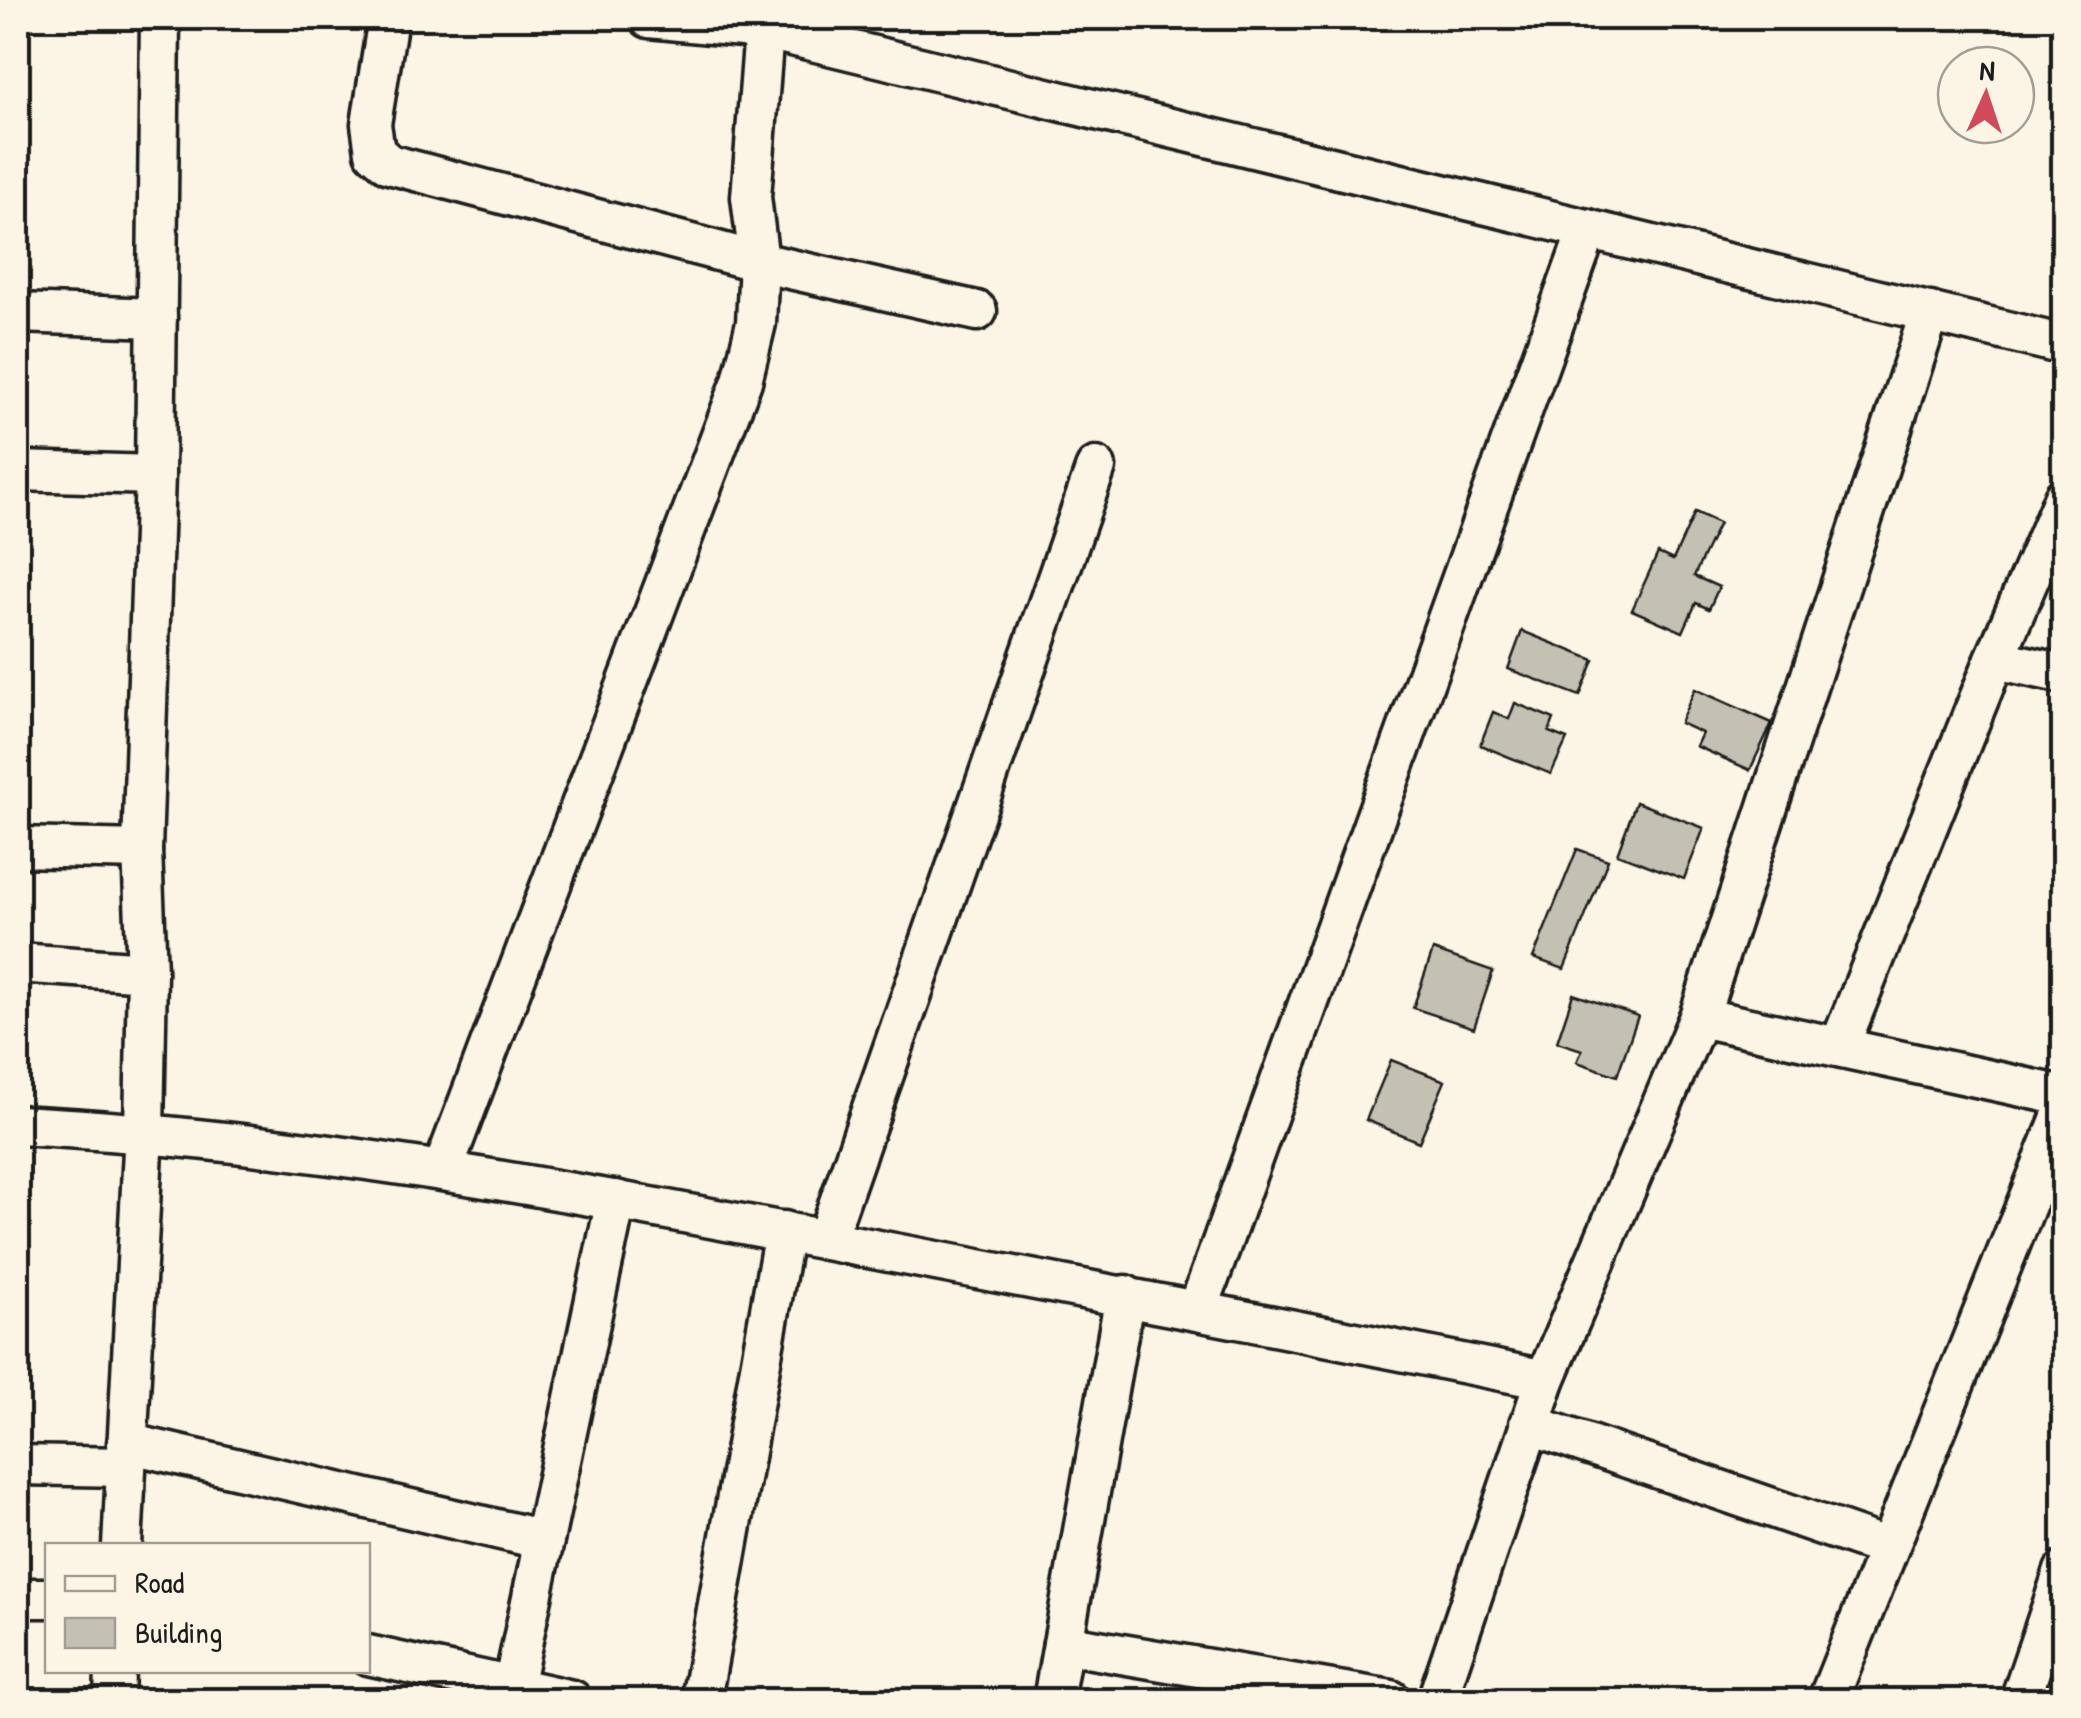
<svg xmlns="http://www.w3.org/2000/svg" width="2081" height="1718" viewBox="0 0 2081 1718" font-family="'Patrick Hand',sans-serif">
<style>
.building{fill:#c4c0b3;stroke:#1c1c1c;stroke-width:2.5}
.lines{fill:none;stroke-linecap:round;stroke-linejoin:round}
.minor-casing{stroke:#1c1c1c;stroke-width:45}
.minor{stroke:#fcf5e5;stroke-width:38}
</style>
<rect width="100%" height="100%" fill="#fcf5e5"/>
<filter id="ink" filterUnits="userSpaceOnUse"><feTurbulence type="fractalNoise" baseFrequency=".01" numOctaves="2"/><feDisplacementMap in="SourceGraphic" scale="20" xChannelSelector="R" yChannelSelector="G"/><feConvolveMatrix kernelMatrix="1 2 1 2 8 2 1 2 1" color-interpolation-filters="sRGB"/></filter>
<g filter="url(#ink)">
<g class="building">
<polygon points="1695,512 1719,523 1694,576 1719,587 1709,609 1696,603 1683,632 1632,610 1658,553 1673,560"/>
<polygon points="1522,631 1594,660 1580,696 1508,669"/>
<polygon points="1695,689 1772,723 1750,770 1696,746 1702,733 1680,723"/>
<polygon points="1515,703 1554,719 1549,732 1567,739 1551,774 1480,745 1493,712 1509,719"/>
<polygon points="1636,802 1704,828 1684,879 1617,854"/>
<polygon points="1577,849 1608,860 1564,969 1533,958"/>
<polygon points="1433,950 1493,971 1474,1028 1413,1008"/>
<polygon points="1573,994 1638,1016 1617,1076 1577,1062 1582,1050 1557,1042"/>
<polygon points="1391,1060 1445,1081 1419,1142 1366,1120"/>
</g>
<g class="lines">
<g class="minor-casing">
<g id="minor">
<polyline points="388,18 371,124 375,152 389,164 759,262 977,311"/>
<polyline points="649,18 763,29 2064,345"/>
<polyline points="18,313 157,318"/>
<polyline points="18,471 155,475"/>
<polyline points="1995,659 2064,674"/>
<polyline points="18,847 142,850"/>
<polyline points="18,963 147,972"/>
<polyline points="1699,1017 2064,1096"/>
<polyline points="1839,1047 1995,659 2064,497"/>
<path d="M18 1125C290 1139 558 1188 826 1240 1066 1286 1306 1331 1545 1380"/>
<polyline points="443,1169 742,381 756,323 759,262 751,197 765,18"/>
<polyline points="826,1240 1096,467"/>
<polyline points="1198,1309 1588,229"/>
<polyline points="1529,1424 1888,1548"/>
<polyline points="127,1443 544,1540"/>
<polyline points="18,1465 126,1467"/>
<polyline points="122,1546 144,1131 147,972 142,850 155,475 160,18"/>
<polyline points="18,1598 48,1598"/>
<polyline points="1063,1644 1391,1700"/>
<polyline points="368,1655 572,1700"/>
<polyline points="513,1687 616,1200"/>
<polyline points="114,1700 115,1670"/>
<polyline points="701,1700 784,1231"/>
<polyline points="1053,1700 1125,1295"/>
<polyline points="1437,1700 1545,1380 1699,1017 1930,312"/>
<polyline points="1828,1700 2064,1110"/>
<polyline points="2020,1700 2064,1571"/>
</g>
</g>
<use href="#minor" class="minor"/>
</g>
</g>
<rect width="2081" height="1718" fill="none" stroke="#fcf5e5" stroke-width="60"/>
<rect x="30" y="30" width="2021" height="1658" fill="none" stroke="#1c1c1c" stroke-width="4" filter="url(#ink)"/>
<rect x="45" y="1543" width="325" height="130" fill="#fcf5e5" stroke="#a29e95" stroke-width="2.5"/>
<rect x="65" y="1576" width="50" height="15" fill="#fcf5e5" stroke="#a29e95" stroke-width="2.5"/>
<text x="135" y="1593" font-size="30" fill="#1c1c1c">Road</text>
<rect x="65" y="1618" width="50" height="30" fill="#c4c0b3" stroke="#a29e95" stroke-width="2.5"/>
<text x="135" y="1643" font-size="30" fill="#1c1c1c">Building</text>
<g transform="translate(1986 95) rotate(3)"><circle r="48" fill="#fcf5e5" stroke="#a29e95" stroke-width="2.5"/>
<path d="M0-8L18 38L0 25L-18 38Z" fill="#d1495b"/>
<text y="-15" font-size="28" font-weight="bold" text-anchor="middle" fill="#1c1c1c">N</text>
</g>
</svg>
